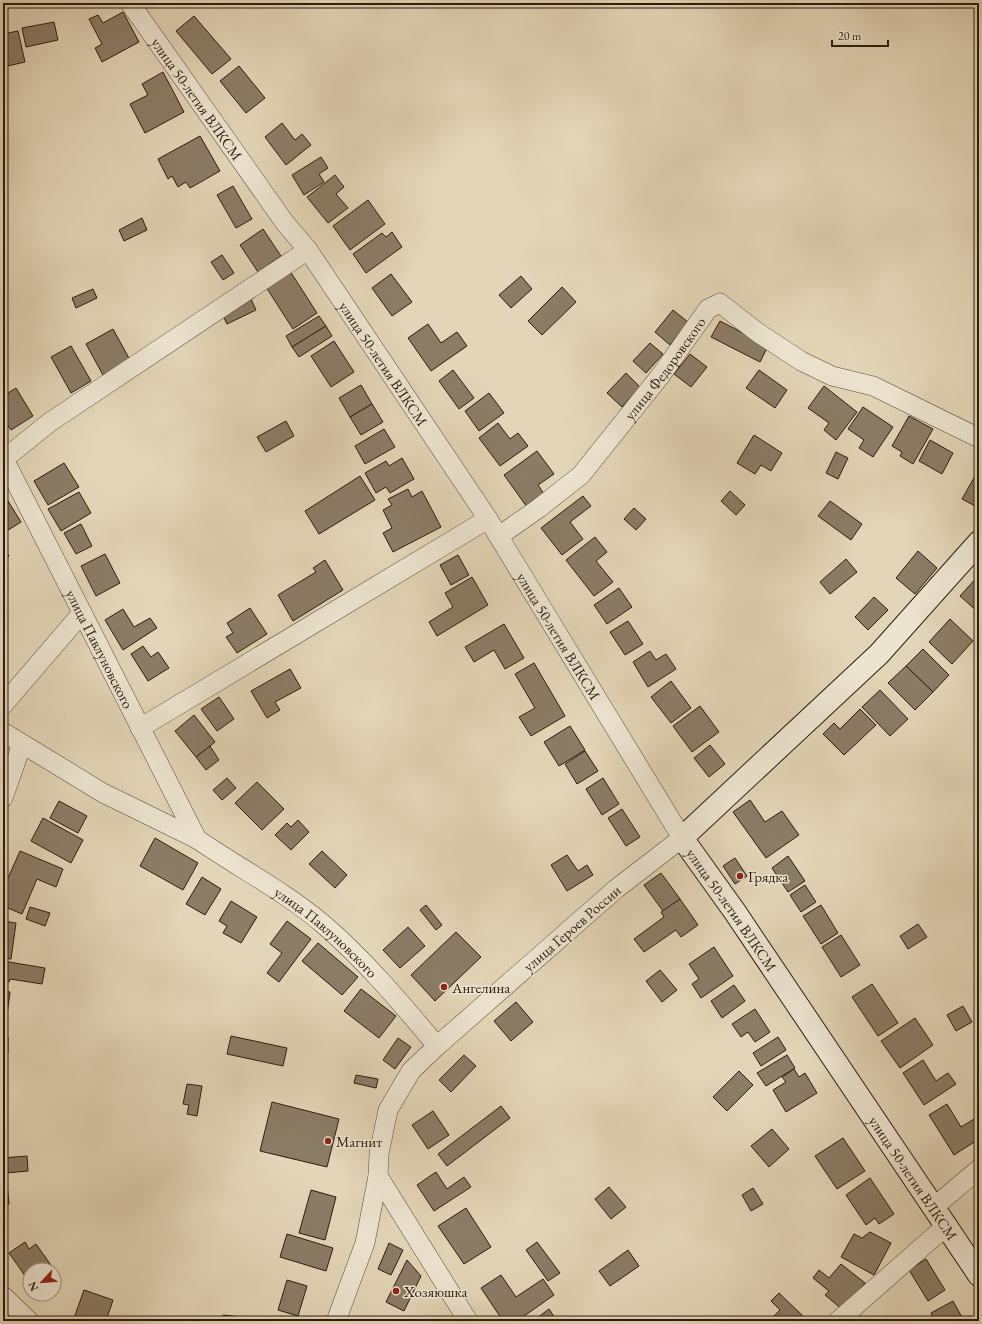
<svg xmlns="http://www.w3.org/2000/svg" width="982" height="1324" viewBox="0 0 982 1324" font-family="'EB Garamond',serif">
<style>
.building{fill:#8b7c66;stroke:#2b1c0e}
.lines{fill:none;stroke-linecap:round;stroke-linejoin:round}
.street-casing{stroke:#594a38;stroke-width:20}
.secondary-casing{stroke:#2b1c0e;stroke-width:24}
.street{stroke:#ede4d0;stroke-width:19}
.secondary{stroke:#ede4d0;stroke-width:22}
.poi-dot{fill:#8f2418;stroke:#ede4d0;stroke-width:1.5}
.labels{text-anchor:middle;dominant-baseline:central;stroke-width:3;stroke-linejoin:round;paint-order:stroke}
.street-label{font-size:15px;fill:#2b1c0e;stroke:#ede4d0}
.poi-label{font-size:15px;fill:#2b1c0e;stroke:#ede4d0;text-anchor:start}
</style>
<rect width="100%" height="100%" fill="#e3d5b7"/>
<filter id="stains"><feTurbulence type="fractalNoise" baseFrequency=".005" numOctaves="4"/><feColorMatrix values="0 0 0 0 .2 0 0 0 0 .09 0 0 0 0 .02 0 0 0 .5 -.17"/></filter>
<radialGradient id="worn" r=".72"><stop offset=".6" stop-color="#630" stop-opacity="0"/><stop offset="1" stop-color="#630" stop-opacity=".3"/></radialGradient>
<g class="building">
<polygon points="123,12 139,42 102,62 95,48 102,44 89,19 98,15 103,23"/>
<polygon points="194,16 231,59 212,74 176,31"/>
<polygon points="54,22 58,40 26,47 22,28"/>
<polygon points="18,31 25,62 3,67 3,34"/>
<polygon points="239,66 265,98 246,113 220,81"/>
<polygon points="163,72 184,112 145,133 130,104 148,95 142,84"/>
<polygon points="282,123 295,140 302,134 311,145 286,165 265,137"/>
<polygon points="200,136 220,171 190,188 186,182 178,187 172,176 168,179 158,159"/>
<polygon points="321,157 328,168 319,174 324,182 304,195 292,175"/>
<polygon points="335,175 344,187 336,194 348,208 328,223 307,197"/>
<polygon points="233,186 252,219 236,228 217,195"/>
<polygon points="368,200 385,224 350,250 333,226"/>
<polygon points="142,218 147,230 124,241 119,230"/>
<polygon points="263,229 281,256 258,272 240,245"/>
<polygon points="392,232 402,247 366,273 353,254 382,233 386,237"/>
<polygon points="222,255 234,273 223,280 211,262"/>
<polygon points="288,268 317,313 293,329 264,284"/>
<polygon points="391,274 412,302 392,316 372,288"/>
<polygon points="521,276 532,289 511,308 499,295"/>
<polygon points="562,287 576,302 542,335 528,321"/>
<polygon points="93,289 97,298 76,308 72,298"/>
<polygon points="251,299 256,310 227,324 221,312"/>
<polygon points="673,310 688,322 670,345 655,332"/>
<polygon points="319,316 326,326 292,347 286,336"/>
<polygon points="720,321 768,346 760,362 711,337"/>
<polygon points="428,324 441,343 457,332 467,346 431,371 408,338"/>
<polygon points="326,326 332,336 299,357 292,347"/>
<polygon points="113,329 130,360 103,375 86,344"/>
<polygon points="334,341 354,372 331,387 311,356"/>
<polygon points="650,343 663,354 646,373 633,361"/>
<polygon points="71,346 91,381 71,393 51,357"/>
<polygon points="690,354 707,367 691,387 674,374"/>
<polygon points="453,370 474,398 459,409 439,381"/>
<polygon points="759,370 787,390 775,408 746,388"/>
<polygon points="626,373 640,387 622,407 607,393"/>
<polygon points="361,385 372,404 350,417 339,398"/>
<polygon points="824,386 857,412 836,440 824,430 829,423 808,408"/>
<polygon points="16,388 33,416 11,430 3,418 3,396"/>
<polygon points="489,393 504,413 479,431 465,411"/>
<polygon points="372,404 383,422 361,435 350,417"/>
<polygon points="863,407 893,427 873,457 859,448 864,440 848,429"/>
<polygon points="909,416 933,429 913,464 900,456 902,452 892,446"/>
<polygon points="286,421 294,436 266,452 257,437"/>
<polygon points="498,423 510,439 518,433 528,446 500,466 479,438"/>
<polygon points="384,429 395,447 365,464 355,446"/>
<polygon points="754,435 782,453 771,471 761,465 755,474 737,463"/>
<polygon points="930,440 953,453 942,474 919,461"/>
<polygon points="537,451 554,474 538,485 544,494 527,507 504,475"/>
<polygon points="836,452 848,458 838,479 826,473"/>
<polygon points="402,458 414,479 390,493 386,487 376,493 365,473 386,461 389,466"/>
<polygon points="64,463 79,487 48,505 34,481"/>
<polygon points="979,469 979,508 962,499"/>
<polygon points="360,476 375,500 319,534 305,511"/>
<polygon points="408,489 412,497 422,491 441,527 393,552 383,533 392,528 383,510 392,505 388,499"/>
<polygon points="730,491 745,505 736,515 721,501"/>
<polygon points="79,492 91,513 61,531 48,509"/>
<polygon points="583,496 591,506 570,522 583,539 562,555 541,528"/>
<polygon points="8,501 21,522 5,532 3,529 3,504"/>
<polygon points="830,501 862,524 851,540 818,516"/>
<polygon points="634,508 646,519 636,530 624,519"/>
<polygon points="81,524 92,546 76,554 64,533"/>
<polygon points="595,537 607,552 596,561 613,582 594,596 566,560"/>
<polygon points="5,550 9,556 5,558 3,551"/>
<polygon points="918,551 937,568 915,594 896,578"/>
<polygon points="105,554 120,583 96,596 81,566"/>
<polygon points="458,555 469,575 451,585 440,565"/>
<polygon points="846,559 857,572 830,594 820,582"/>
<polygon points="325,560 343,590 293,621 278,595 316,572 313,568"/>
<polygon points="979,575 979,613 960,596"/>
<polygon points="472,577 488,605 437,636 429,622 453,607 445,593"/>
<polygon points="619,588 632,607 607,624 594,605"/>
<polygon points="874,597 888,610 868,630 855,617"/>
<polygon points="250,608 267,634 237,653 226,637 233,633 227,623"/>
<polygon points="123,609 134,627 150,618 157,628 123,650 105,620"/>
<polygon points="950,619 973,641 952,664 929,642"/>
<polygon points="628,621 643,644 625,655 610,632"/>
<polygon points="504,624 524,658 505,669 494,650 474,662 465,647"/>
<polygon points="143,646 151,657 158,652 169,668 148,681 131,654"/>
<polygon points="923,649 949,675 933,692 906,666"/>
<polygon points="650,651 656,660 666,654 676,669 648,687 633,662"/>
<polygon points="534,663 565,716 531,736 519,717 535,708 515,674"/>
<polygon points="906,666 933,692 915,710 888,683"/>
<polygon points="290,669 301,688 275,702 280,710 267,718 251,691"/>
<polygon points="671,681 691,708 671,723 651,697"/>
<polygon points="880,690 908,719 890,736 862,707"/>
<polygon points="219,697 234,719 217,731 201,709"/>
<polygon points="700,706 719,732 692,752 673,726"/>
<polygon points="860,709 876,725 844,755 823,734 834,723 840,729"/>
<polygon points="194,715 215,742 196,757 175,731"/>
<polygon points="570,726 585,750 559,766 544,742"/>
<polygon points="710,745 725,764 709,777 694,758"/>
<polygon points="210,746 219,760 206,770 196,757"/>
<polygon points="585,751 598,771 577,784 565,764"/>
<polygon points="227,778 236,788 222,800 213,790"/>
<polygon points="603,778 619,804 602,815 586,789"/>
<polygon points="257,782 284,809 262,830 235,803"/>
<polygon points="750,800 765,822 782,811 799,835 766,858 733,812"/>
<polygon points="59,801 87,816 78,833 50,818"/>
<polygon points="622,809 640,837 626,846 608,818"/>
<polygon points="43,818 83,840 71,863 31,841"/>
<polygon points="298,820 309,832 291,850 275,835 287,823 291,827"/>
<polygon points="155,838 198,863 183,890 140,866"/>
<polygon points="20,851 63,869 56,887 37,879 22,914 3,906 3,889"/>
<polygon points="322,851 347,875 335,888 309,864"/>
<polygon points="567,855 578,871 587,865 593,875 567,891 551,865"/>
<polygon points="788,856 805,881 788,892 772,868"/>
<polygon points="735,858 747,876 735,884 723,866"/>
<polygon points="661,873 680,899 663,911 644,885"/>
<polygon points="202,877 221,889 205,915 186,904"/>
<polygon points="805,885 816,902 801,912 790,895"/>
<polygon points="680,899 698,925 681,937 676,930 644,952 634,939 664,917 661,912"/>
<polygon points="231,901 257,917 241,943 223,933 227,926 219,921"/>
<polygon points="426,905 442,925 436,930 420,910"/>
<polygon points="821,905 838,933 821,944 803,916"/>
<polygon points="30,907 50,913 45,926 26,919"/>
<polygon points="3,921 16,923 11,959 3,958"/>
<polygon points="287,921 311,939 279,982 267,973 282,953 270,944"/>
<polygon points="918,924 927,937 908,949 900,936"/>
<polygon points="408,927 425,946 400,968 383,950"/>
<polygon points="456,932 481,957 435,1001 411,975"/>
<polygon points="841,935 860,965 841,977 822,947"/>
<polygon points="318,943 358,977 342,995 302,961"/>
<polygon points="714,947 733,976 701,998 692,984 699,979 689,964"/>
<polygon points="3,961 45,968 42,984 10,979 9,982 3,981"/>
<polygon points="660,970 677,990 662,1002 646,981"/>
<polygon points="872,984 898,1023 878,1036 852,997"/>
<polygon points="734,985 745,1001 722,1018 711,1001"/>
<polygon points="361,989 396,1016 379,1038 344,1011"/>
<polygon points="3,991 10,992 5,1031 3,1031"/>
<polygon points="516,1002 533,1022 511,1041 494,1021"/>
<polygon points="963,1006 972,1022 956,1031 947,1015"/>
<polygon points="755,1009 770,1032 755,1042 748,1032 741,1037 732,1024"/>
<polygon points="915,1018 933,1045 900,1068 881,1041"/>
<polygon points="231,1036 287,1048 283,1066 227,1054"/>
<polygon points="778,1037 786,1050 761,1066 753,1053"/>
<rect x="3" y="1038" width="5" height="15"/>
<polygon points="398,1038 411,1047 395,1069 383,1060"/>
<polygon points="464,1055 476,1066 451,1092 439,1080"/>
<polygon points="787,1055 795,1068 766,1086 757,1073"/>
<polygon points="923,1060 936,1081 948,1073 956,1084 924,1105 903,1073"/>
<polygon points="794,1069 799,1077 805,1073 817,1093 786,1112 773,1090 786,1082 782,1077"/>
<polygon points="739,1071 753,1085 727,1111 713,1097"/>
<polygon points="356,1075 378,1079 376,1088 354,1083"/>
<polygon points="187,1084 202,1086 197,1116 187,1114 189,1105 183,1104"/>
<polygon points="272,1102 339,1119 327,1167 260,1151"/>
<polygon points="947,1104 961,1127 979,1116 979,1139 954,1155 929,1115"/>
<polygon points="501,1106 510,1118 447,1166 438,1154"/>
<polygon points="433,1111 449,1135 428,1149 412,1125"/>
<polygon points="772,1129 789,1149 769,1167 751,1146"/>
<polygon points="843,1138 865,1171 837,1189 815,1156"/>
<polygon points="27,1156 28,1171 6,1173 9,1204 3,1205 3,1158"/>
<polygon points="436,1172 447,1189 464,1177 471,1187 434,1211 417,1185"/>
<polygon points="870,1178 894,1214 879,1224 875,1218 866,1225 846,1195"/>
<polygon points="609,1187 626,1207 611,1219 595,1199"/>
<polygon points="753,1188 763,1204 751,1211 742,1195"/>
<polygon points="311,1190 336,1197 325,1240 299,1233"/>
<polygon points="466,1208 491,1247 464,1264 438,1226"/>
<polygon points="870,1232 891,1243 874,1275 841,1257 854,1234 862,1238"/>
<polygon points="287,1234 333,1248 326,1271 280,1257"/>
<polygon points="25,1242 29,1249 36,1244 53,1268 50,1270 30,1270 30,1283 9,1253"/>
<polygon points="537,1242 560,1273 548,1281 526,1250"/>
<polygon points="389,1243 403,1250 391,1275 378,1269"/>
<polygon points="628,1250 639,1266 610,1286 599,1271"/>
<polygon points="926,1259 945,1290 928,1301 909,1270"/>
<polygon points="407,1260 421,1276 404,1311 386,1302"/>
<polygon points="841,1264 865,1283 843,1310 825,1295 829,1291 813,1278 819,1270 829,1278"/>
<polygon points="501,1275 516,1297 543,1279 554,1295 517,1321 503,1321 481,1288"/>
<polygon points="287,1280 307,1286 298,1316 278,1310"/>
<polygon points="84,1290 113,1300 106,1321 73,1321"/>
<polygon points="779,1293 803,1316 798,1321 769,1321 780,1310 771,1301"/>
<polygon points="953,1301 964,1321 935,1321 931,1313"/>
<polygon points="549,1309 557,1321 533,1321"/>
<polygon points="223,1315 242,1317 242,1321 222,1321"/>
<polygon points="279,1316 295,1320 295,1321 278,1321"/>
</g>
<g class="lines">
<g class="street-casing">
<g id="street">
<path id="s1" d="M130 3 285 223 308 250 488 519 682 838 616 889 437 1046 411 1071 388 1110 379 1154 378 1176 365 1243 336 1321"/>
<path id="s2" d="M3 457 197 839C239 868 284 891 323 924 365 960 401 1003 437 1046"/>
<polyline points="4,459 50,422 308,250"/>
<path id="s3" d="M499 536 539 508 581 475 661 375 708 309 720 303 757 332 801 361 832 376 873 386 979 438"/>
<polyline points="3,705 82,613"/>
<polyline points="140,728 488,519"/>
<polyline points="3,732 103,793 197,839"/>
<polyline points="3,798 22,744"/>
<polyline points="378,1176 468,1321"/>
<polyline points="934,1207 979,1169"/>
<polyline points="3,1296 29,1321"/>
<polyline points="838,1321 946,1226"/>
</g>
</g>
<g class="secondary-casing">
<g id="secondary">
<path id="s4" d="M979 542 879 654 682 838 735 912 979 1275"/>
</g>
</g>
<use href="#street" class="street"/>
<use href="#secondary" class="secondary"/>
</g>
<g class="poi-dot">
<circle cx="740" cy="876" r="4"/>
<circle cx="444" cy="987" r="4"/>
<circle cx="328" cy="1141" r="4"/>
<circle cx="396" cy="1291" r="4"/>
</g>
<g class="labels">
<g class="street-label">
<text stroke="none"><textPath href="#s1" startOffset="117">улица 50-летия ВЛКСМ</textPath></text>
<text stroke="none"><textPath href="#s1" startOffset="441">улица 50-летия ВЛКСМ</textPath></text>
<text stroke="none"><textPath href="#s3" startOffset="238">улица Федоровского</textPath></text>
<text stroke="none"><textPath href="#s1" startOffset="765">улица 50-летия ВЛКСМ</textPath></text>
<text stroke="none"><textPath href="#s2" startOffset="215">улица Павлуновского</textPath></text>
<text stroke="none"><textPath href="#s4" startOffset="507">улица 50-летия ВЛКСМ</textPath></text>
<text transform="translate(572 928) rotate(-41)">улица Героев России</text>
<text stroke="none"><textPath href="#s2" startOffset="588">улица Павлуновского</textPath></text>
<text stroke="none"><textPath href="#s4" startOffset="831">улица 50-летия ВЛКСМ</textPath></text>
</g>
<g class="poi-label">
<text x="748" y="876">Грядка</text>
<text x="452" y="987">Ангелина</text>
<text x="336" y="1141">Магнит</text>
<text x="404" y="1291">Хозяюшка</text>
</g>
</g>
<rect width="982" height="1324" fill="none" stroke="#e3d5b7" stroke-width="16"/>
<rect x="4" y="4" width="974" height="1316" fill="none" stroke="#2b1c0e" stroke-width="2"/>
<rect x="8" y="8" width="966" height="1308" fill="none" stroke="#2b1c0e"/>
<g transform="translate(42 1282) rotate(244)"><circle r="19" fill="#ede4d0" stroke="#9f9482"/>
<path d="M0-3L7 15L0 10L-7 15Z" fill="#8f2418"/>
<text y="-6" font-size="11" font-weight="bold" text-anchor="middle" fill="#2b1c0e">N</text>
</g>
<path d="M832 40v6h56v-6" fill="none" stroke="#2b1c0e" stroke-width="2"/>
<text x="838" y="40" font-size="12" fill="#2b1c0e" stroke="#ede4d0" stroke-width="3" paint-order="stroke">20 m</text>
<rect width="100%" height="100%" filter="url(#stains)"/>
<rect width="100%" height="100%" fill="url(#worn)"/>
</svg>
